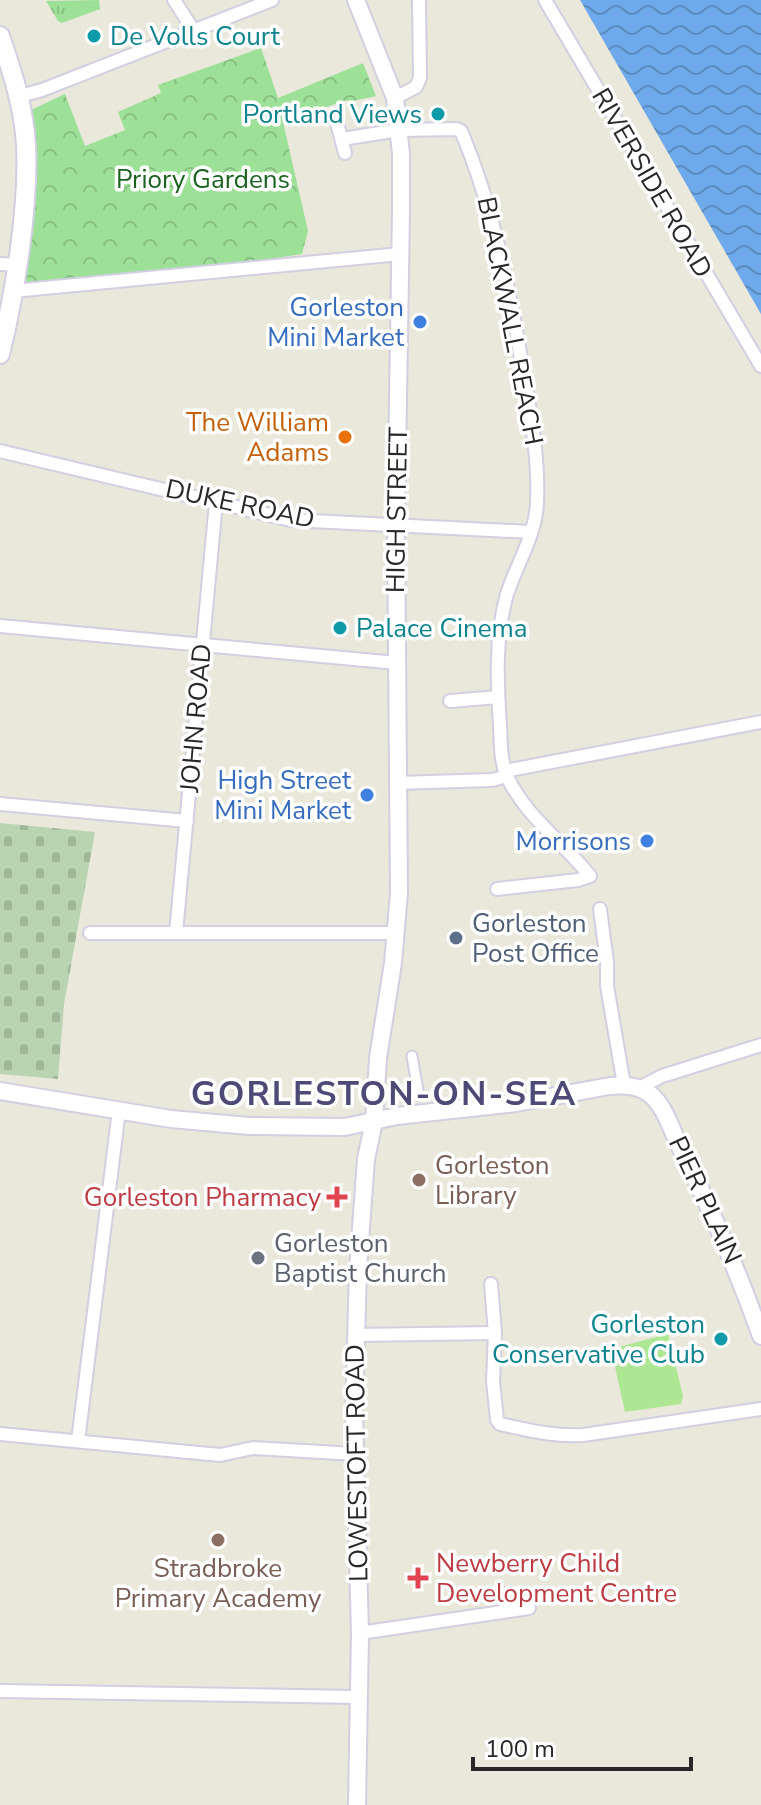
<svg xmlns="http://www.w3.org/2000/svg" width="761" height="1805" viewBox="0 0 761 1805" font-family="'Nunito Sans',sans-serif">
<style>
.grass{fill:url(#grass-tufts)}
.cemetery{fill:url(#cemetery-stones)}
.park{fill:url(#park-crowns)}
.pitch{fill:#ade793}
.water{fill:url(#water-waves)}
.lines{fill:none;stroke-linecap:round;stroke-linejoin:round}
.pedestrian-casing{stroke:#d1cfe1;stroke-width:13}
.minor-casing{stroke:#d1cfe1;stroke-width:16}
.tertiary-casing{stroke:#d1cfe1;stroke-width:20}
.secondary-casing{stroke:#d1cfe1;stroke-width:22}
.pedestrian{stroke:#fff;stroke-width:9}
.minor{stroke:#fff;stroke-width:12}
.tertiary{stroke:#fff;stroke-width:16}
.secondary{stroke:#fff;stroke-width:18}
.culture-dot{fill:#0f9aa8;stroke:#fff;stroke-width:3}
.shop-dot{fill:#3f7fe0;stroke:#fff;stroke-width:3}
.food-dot{fill:#e8710a;stroke:#fff;stroke-width:3}
.service-dot{fill:#5c6f8a;stroke:#fff;stroke-width:3}
.education-dot{fill:#8d6e63;stroke:#fff;stroke-width:3}
.health-dot{fill:#e0444e;stroke:#fff;stroke-width:3}
.worship-dot{fill:#6b7280;stroke:#fff;stroke-width:3}
.labels{text-anchor:middle;dominant-baseline:central;stroke-width:7;stroke-linejoin:round;paint-order:stroke}
.culture-label{font-size:26px;fill:#0d838f;stroke:#fff;text-anchor:start}
.park-label{font-size:26px;fill:#1b621f;stroke:#fff}
.street-label{font-size:26px;fill:#282828;stroke:#fff}
.shop-label{font-size:26px;fill:#366cbe;stroke:#fff;text-anchor:end}
.food-label{font-size:26px;fill:#c56008;stroke:#fff;text-anchor:end}
.service-label{font-size:26px;fill:#4e5e75;stroke:#fff;text-anchor:start}
.education-label{font-size:26px;fill:#785e54;stroke:#fff;text-anchor:start}
.health-label{font-size:26px;fill:#be3a42;stroke:#fff;text-anchor:end}
.worship-label{font-size:26px;fill:#5b616d;stroke:#fff;text-anchor:start}
.district-label{font-size:34px;font-weight:bold;letter-spacing:2px;fill:#4e4a77;stroke:#fff}
</style>
<defs>
<pattern id="grass-tufts" width="24" height="20" patternUnits="userSpaceOnUse" patternTransform="scale(2)"><rect width="24" height="20" fill="#9de097"/><path d="M3 7l-1-3M5 7V3M7 7l1-3M15 17l-1-3M17 17v-4M19 17l1-3" fill="none" stroke="#87c082"/></pattern>
<pattern id="cemetery-stones" width="16" height="16" patternUnits="userSpaceOnUse" patternTransform="scale(2)"><rect width="16" height="16" fill="#b9d4b1"/><path d="M2 7V4a2 2 0 0 1 4 0v3zM10 15v-3a2 2 0 0 1 4 0v3z" fill="#9fb698"/></pattern>
<pattern id="park-crowns" width="20" height="18" patternUnits="userSpaceOnUse" patternTransform="scale(2)"><rect width="20" height="18" fill="#9de097"/><path d="M2 6a3 3 0 1 1 6 0M12 15a3 3 0 1 1 6 0" fill="none" stroke="#87c082"/></pattern>
<pattern id="water-waves" width="16" height="10" patternUnits="userSpaceOnUse" patternTransform="scale(2)"><rect width="16" height="10" fill="#6ea9eb"/><path d="M0 5q4-4 8 0t8 0" fill="none" stroke="#5a8abe"/></pattern>
</defs>
<rect width="100%" height="100%" fill="#eae8da"/>
<polygon class="grass" points="99,0 100,9 62,23 58,21 46,1"/>
<polygon class="cemetery" points="0,823 95,832 64,1004 58,1079 0,1074"/>
<polygon class="park" points="261,48 278,98 363,63 376,96 348,102 347,100 283,122 308,231 302,254 80,289 21,288 28,116 31,110 65,94 85,146 125,130 118,112 161,93 158,85"/>
<polygon class="pitch" points="668,1334 683,1396 681,1404 625,1412 611,1349"/>
<polygon class="water" points="580,0 761,0 761,314"/>
<g class="lines">
<g class="pedestrian-casing">
<polyline id="pedestrian" points="412,1056 419,1096"/>
</g>
<g class="minor-casing">
<g id="minor">
<polyline points="174,0 194,31"/>
<polyline points="545,0 761,366"/>
<polyline points="17,97 42,90 272,0"/>
<polyline points="395,98 416,87 420,78 419,0"/>
<polyline points="337,123 345,153"/>
<path d="M342 139 399 130 457 129 461 131C494 209 510 293 524 376 531 418 539 459 537 502 536 535 517 563 507 594 495 636 497 682 500 726 501 741 500 759 506 774 523 814 563 842 590 876L578 880 497 889"/>
<polyline points="0,264 17,265"/>
<polyline points="13,291 400,254"/>
<polyline points="0,451 291,520 531,532"/>
<polyline points="0,626 397,663"/>
<polyline points="450,701 498,697"/>
<polyline points="505,771 761,722"/>
<polyline points="397,783 492,780 507,776"/>
<polyline points="0,804 187,821"/>
<polyline points="600,909 607,962 607,986 624,1085"/>
<polyline points="90,933 395,933"/>
<polyline points="176,933 216,502"/>
<polyline points="639,1088 662,1076 761,1045"/>
<polyline points="491,1284 495,1333"/>
<path d="M355 1335 495 1333 493 1381 497 1420 500 1424C528 1430 555 1437 583 1435L761 1409"/>
<polyline points="0,1434 220,1455 253,1448 355,1454"/>
<polyline points="78,1441 119,1110"/>
<polyline points="504,1594 507,1611"/>
<polyline points="360,1633 529,1608"/>
<polyline points="0,1691 358,1697"/>
</g>
</g>
<g class="tertiary-casing">
<g id="tertiary">
<polyline points="356,0 395,98 401,154 401,210 396,525 399,893 393,963 378,1058 374,1121 366,1159 358,1269 354,1415 360,1633 357,1805"/>
<path d="M0 1091 171 1119 249 1126 345 1127 397 1116 516 1103 610 1086C624 1085 639 1085 651 1095 664 1106 671 1128 678 1143 710 1206 737 1269 761 1336"/>
</g>
</g>
<g class="secondary-casing">
<path id="secondary" d="M0 36C12 71 24 108 26 145 29 208 15 293 0 354"/>
</g>
<use href="#pedestrian" class="pedestrian"/>
<use href="#minor" class="minor"/>
<use href="#tertiary" class="tertiary"/>
<use href="#secondary" class="secondary"/>
</g>
<g class="culture-dot">
<circle cx="94" cy="36" r="8"/>
<circle cx="438" cy="114" r="8"/>
<circle cx="340" cy="628" r="8"/>
<circle cx="721" cy="1339" r="8"/>
</g>
<g class="shop-dot">
<circle cx="420" cy="322" r="8"/>
<circle cx="367" cy="795" r="8"/>
<circle cx="647" cy="841" r="8"/>
</g>
<circle class="food-dot" cx="345" cy="437" r="8"/>
<circle class="service-dot" cx="456" cy="938" r="8"/>
<g class="education-dot">
<circle cx="419" cy="1180" r="8"/>
<circle cx="218" cy="1540" r="8"/>
</g>
<g class="health-dot">
<path d="M333 1185h8v8h8v8h-8v8h-8v-8h-8v-8h8z"/>
<path d="M414 1566h8v8h8v8h-8v8h-8v-8h-8v-8h8z"/>
</g>
<circle class="worship-dot" cx="258" cy="1258" r="8"/>
<g class="labels">
<g class="culture-label">
<text x="110" y="36">De Volls Court</text>
<text x="422" y="114" text-anchor="end">Portland Views</text>
<text x="356" y="628">Palace Cinema</text>
<text x="705" y="1324" text-anchor="end">Gorleston<tspan x="705" dy="30">Conservative Club</tspan></text>
</g>
<g class="park-label">
<text x="203" y="179">Priory Gardens</text>
</g>
<g class="street-label">
<text transform="translate(652 183) rotate(60)">RIVERSIDE ROAD</text>
<text transform="translate(510 321) rotate(79)">BLACKWALL REACH</text>
<text transform="translate(240 504) rotate(12)">DUKE ROAD</text>
<text transform="translate(397 510) rotate(-89)">HIGH STREET</text>
<text transform="translate(196 718) rotate(-85)">JOHN ROAD</text>
<text transform="translate(705 1200) rotate(65)">PIER PLAIN</text>
<text transform="translate(357 1463) rotate(-91)">LOWESTOFT ROAD</text>
</g>
<g class="shop-label">
<text x="404" y="307">Gorleston<tspan x="404" dy="30">Mini Market</tspan></text>
<text x="351" y="780">High Street<tspan x="351" dy="30">Mini Market</tspan></text>
<text x="631" y="841">Morrisons</text>
</g>
<g class="food-label">
<text x="329" y="422">The William<tspan x="329" dy="30">Adams</tspan></text>
</g>
<g class="service-label">
<text x="472" y="923">Gorleston<tspan x="472" dy="30">Post Office</tspan></text>
</g>
<g class="education-label">
<text x="435" y="1165">Gorleston<tspan x="435" dy="30">Library</tspan></text>
<text x="218" y="1568" text-anchor="middle">Stradbroke<tspan x="218" dy="30">Primary Academy</tspan></text>
</g>
<g class="health-label">
<text x="321" y="1197">Gorleston Pharmacy</text>
<text x="436" y="1563" text-anchor="start">Newberry Child<tspan x="436" dy="30">Development Centre</tspan></text>
</g>
<g class="worship-label">
<text x="274" y="1243">Gorleston<tspan x="274" dy="30">Baptist Church</tspan></text>
</g>
<g class="district-label">
<text x="384" y="1094">GORLESTON-ON-SEA</text>
</g>
</g>
<path d="M473 1757v12h218v-12" fill="none" stroke="#282828" stroke-width="4"/>
<text x="485" y="1757" font-size="24" fill="#282828" stroke="#ffffff" stroke-width="6" paint-order="stroke">100 m</text>
</svg>
